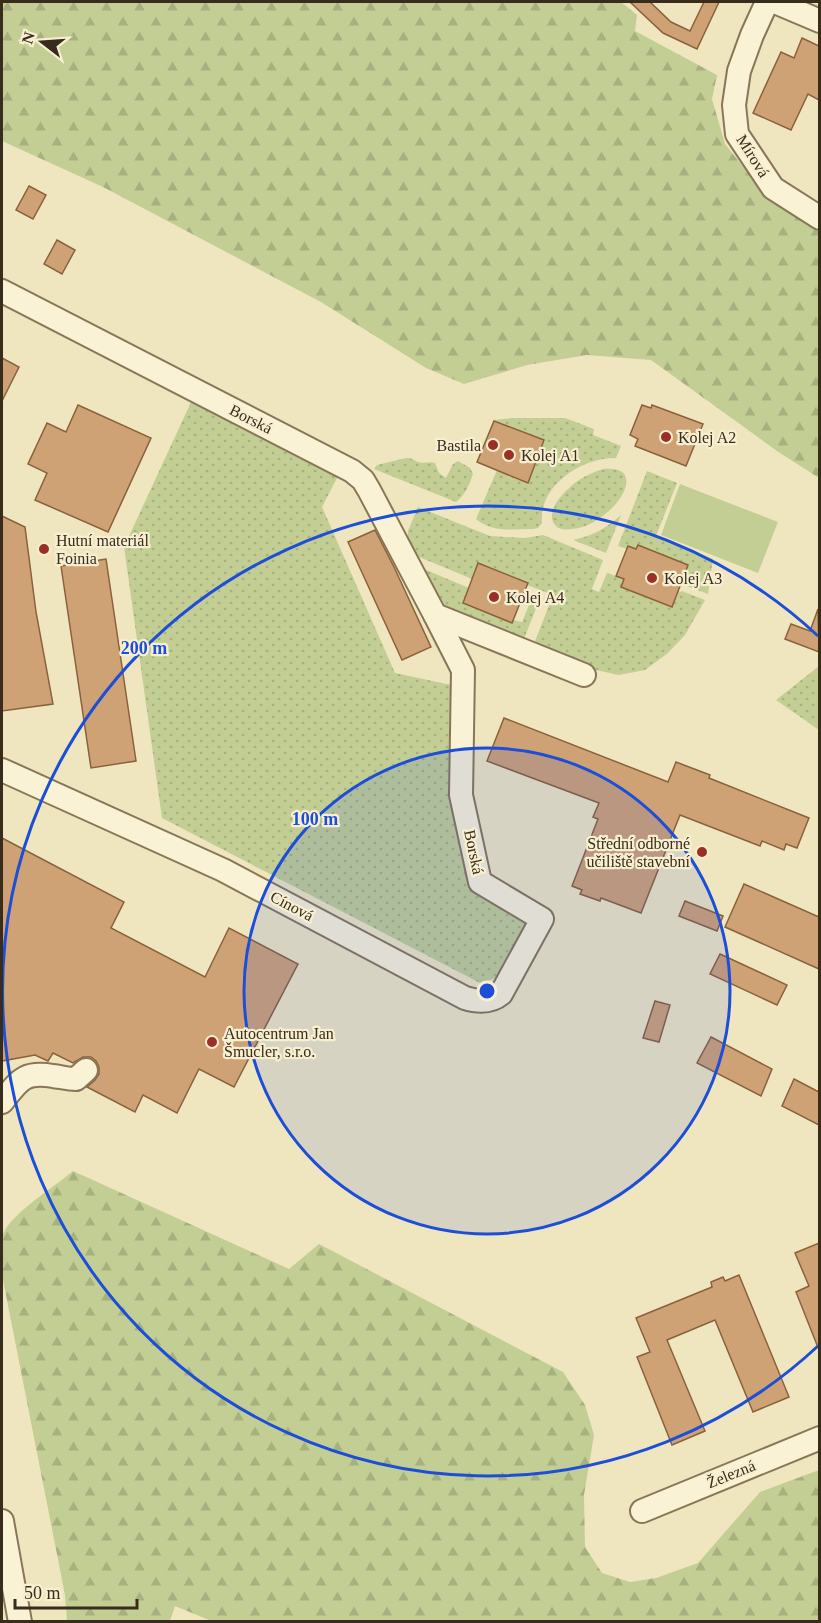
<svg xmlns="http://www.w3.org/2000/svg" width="821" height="1623" viewBox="0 0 821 1623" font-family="Georgia,serif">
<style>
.grass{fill:url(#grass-dots)}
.forest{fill:url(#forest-firs)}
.park{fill:#c2ce94}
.building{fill:#cfa275;stroke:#89623c;stroke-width:1.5}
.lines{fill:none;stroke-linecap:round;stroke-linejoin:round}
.minor-casing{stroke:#897658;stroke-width:26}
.minor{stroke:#faf2d4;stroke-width:22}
.ring{fill:none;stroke:#1d4ed8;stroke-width:3}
.poi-dot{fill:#9b2f25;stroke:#f7efd0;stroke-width:2}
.labels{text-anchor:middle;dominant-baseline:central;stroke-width:4.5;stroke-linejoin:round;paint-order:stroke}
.street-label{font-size:16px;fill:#382c1d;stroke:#f7efd0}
.poi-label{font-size:16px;fill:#382c1d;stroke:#f7efd0;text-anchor:start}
.centre{fill:#1d4ed8;stroke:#f7efd0;stroke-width:3}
.ring-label{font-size:18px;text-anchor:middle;font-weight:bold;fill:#1d4ed8;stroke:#f7efd0;stroke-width:4.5;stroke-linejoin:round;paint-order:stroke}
</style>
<defs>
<pattern id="grass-dots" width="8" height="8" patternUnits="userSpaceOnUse" patternTransform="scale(1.5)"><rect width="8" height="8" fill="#c2ce94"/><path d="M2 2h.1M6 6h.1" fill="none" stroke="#a7b17f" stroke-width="1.8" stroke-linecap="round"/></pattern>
<pattern id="forest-firs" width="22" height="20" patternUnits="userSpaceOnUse" patternTransform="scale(1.5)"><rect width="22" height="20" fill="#c2ce94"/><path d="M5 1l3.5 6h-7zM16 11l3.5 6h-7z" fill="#a7b17f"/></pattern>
</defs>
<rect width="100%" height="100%" fill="#efe6c0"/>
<g class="grass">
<polygon points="192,400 339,474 322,507 395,673 456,686 450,715 454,803 475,892 524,916 528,932 502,976 480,983 162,818 124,547"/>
<path d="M512 418H565L594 429 593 435 621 446 616 458C582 457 538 486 542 523L538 528 533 529C513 529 492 533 476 519L497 470 528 482 544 441 494 420Z"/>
<path d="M406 458C412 458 413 460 418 462 424 464 429 461 435 463L439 473 446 478 453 464 458 461 470 468 473 474C469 485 466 494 456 502L374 469 377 465Z"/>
<path d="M604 469C637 466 628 492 612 508 602 518 587 528 572 529 566 530 559 530 555 525 543 511 568 487 579 480 587 475 595 471 604 469Z"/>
<polygon points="647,471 677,483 656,536 713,559 708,594 684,585 685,583 682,582 688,565 638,546 636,549 628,546 627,549 618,546"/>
<polygon points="418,507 490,536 525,538 543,535 603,560 592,589 599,592 607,573 624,579 621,587 671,607 678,591 681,592 682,591 705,600 685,635 668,653 645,670 619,675 596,670 536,647 534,644 553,595 527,585 528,582 479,563 472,579 412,554 407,548 408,531"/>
<path d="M621 515 606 553 573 540C592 536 607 528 621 515Z"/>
<polygon points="419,567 469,588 463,604 512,623 513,620 522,622 534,593 539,596 539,601 524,639 523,640 458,614 443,605"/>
<polygon points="819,666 819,730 776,700"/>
</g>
<g class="forest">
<polygon points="2,2 621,2 637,15 635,31 717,75 712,99 725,144 768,198 819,232 819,478 777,451 651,360 587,355 527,365 464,384 426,368 321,302 103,187 2,141"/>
<path d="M73 1171 289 1269 319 1244 563 1372 585 1405 594 1435 584 1495 585 1547 602 1573 630 1582 656 1578 698 1563 760 1492 819 1470V1621L214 1622 175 1606 170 1621H67L65 1595 2 1275C1 1263 0 1249 2 1238 5 1217 56 1186 73 1171Z"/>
</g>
<polygon class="park" points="680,484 778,522 758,573 661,535"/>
<g class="building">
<polygon points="630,2 650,2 671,22 690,31 704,2 719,2 697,49 663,33"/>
<polygon points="802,38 819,46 819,100 808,94 791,130 753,113 781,52 794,58"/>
<polygon points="29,186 46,195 33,219 16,210"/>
<polygon points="57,240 75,250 62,274 44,264"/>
<polygon points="2,358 19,367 2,401"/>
<polygon points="78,405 151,438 108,532 35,500 47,473 28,464 47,423 66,432"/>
<polygon points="642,405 651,408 652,405 703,424 686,466 635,446 638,439 630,435"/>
<polygon points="494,421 544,440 528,483 477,462"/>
<polygon points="2,516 25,527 36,612 53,704 2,711"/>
<polygon points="375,530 394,567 431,647 402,660 348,542"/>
<polygon points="638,545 688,565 672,607 621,587 624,579 616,576 628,546 636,549"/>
<polygon points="106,559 136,761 91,768 61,566"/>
<polygon points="478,563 528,583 512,623 463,603"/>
<polygon points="818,609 819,652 785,639 791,624 810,631"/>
<polygon points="504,718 668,782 676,762 710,775 709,778 809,818 797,848 786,844 784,850 762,841 760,846 680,815 641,913 601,898 600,901 580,894 582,890 572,886 598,819 593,817 599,803 487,761"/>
<polygon points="2,838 124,902 111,928 205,977 229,928 298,964 234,1087 199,1069 177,1113 143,1095 135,1112 87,1087 95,1080 99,1074 99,1067 96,1061 91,1057 83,1057 73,1063 53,1053 48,1061 35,1055 2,1061"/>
<polygon points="744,884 819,917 819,969 725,927"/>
<polygon points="685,901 723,916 717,931 679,916"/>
<polygon points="720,954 787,985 777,1005 710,974"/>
<polygon points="655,1001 670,1005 659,1042 643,1038"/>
<polygon points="711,1037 772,1069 761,1096 697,1063"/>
<polygon points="794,1079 819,1092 819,1125 782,1106"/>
<polygon points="819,1243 819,1350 796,1292 809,1286 795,1253"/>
<polygon points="739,1275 789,1397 753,1412 715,1320 667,1340 705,1431 672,1445 637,1357 650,1352 636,1318 712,1287 711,1282 723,1277 725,1281"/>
</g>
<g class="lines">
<g class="minor-casing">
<g id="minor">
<polyline points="767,2 752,35 739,71 734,105 737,134 773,188 820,218"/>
<polyline points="775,2 820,21"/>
<polyline points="2,291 352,471 363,480 369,490 435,615 584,675"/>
<path d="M2 770 223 870 465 998C478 1002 490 1003 501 994L542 919 480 882 461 795 463 670 435 615"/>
<path d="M2 1102C19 1081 23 1071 53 1076 61 1077 68 1079 76 1079L86 1070"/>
<polyline points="642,1511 820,1438"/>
<polyline points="2,1521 20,1622"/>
</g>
</g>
<use href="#minor" class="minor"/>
</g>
<circle cx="487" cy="991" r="243" fill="#1d4ed8" fill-opacity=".12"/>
<g class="ring">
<circle cx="487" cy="991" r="243"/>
<path d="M818 1346A485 485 0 1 1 818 636"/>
</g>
<g class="poi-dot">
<circle cx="666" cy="437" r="6"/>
<circle cx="493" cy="445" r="6"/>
<circle cx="509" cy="455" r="6"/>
<circle cx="44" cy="549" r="6"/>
<circle cx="652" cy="578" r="6"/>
<circle cx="494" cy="597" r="6"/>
<circle cx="702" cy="852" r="6"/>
<circle cx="212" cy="1042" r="6"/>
</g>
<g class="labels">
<g class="street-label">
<text transform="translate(753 156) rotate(58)">Mírová</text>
<text transform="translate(251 419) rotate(27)">Borská</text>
<text transform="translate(474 852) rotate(78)">Borská</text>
<text transform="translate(292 906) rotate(28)">Cínová</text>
<text transform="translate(731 1474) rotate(-22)">Železná</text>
</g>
<g class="poi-label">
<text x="678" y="437">Kolej A2</text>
<text x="481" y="445" text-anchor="end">Bastila</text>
<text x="521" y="455">Kolej A1</text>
<text x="56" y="540">Hutní materiál<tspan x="56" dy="18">Foinia</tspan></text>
<text x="664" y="578">Kolej A3</text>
<text x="506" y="597">Kolej A4</text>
<text x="690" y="843" text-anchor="end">Střední odborné<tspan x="690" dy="18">učiliště stavební</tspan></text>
<text x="224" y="1033">Autocentrum Jan<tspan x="224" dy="18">Šmucler, s.r.o.</tspan></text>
</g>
</g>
<circle cx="487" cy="991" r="9" class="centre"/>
<g class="ring-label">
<text x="144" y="654">200 m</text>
<text x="315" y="825">100 m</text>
</g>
<rect width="821" height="1623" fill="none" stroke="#382c1d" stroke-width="6"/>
<g transform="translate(42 42) rotate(287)" stroke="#f7efd0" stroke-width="4.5" paint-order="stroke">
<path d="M0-4.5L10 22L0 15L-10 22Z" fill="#382c1d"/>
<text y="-9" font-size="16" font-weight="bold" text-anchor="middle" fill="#382c1d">N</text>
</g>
<path d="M15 1599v9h122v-9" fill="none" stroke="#382c1d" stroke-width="3"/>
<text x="24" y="1599" font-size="18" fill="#382c1d" stroke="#f7efd0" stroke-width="4.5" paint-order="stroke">50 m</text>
</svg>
